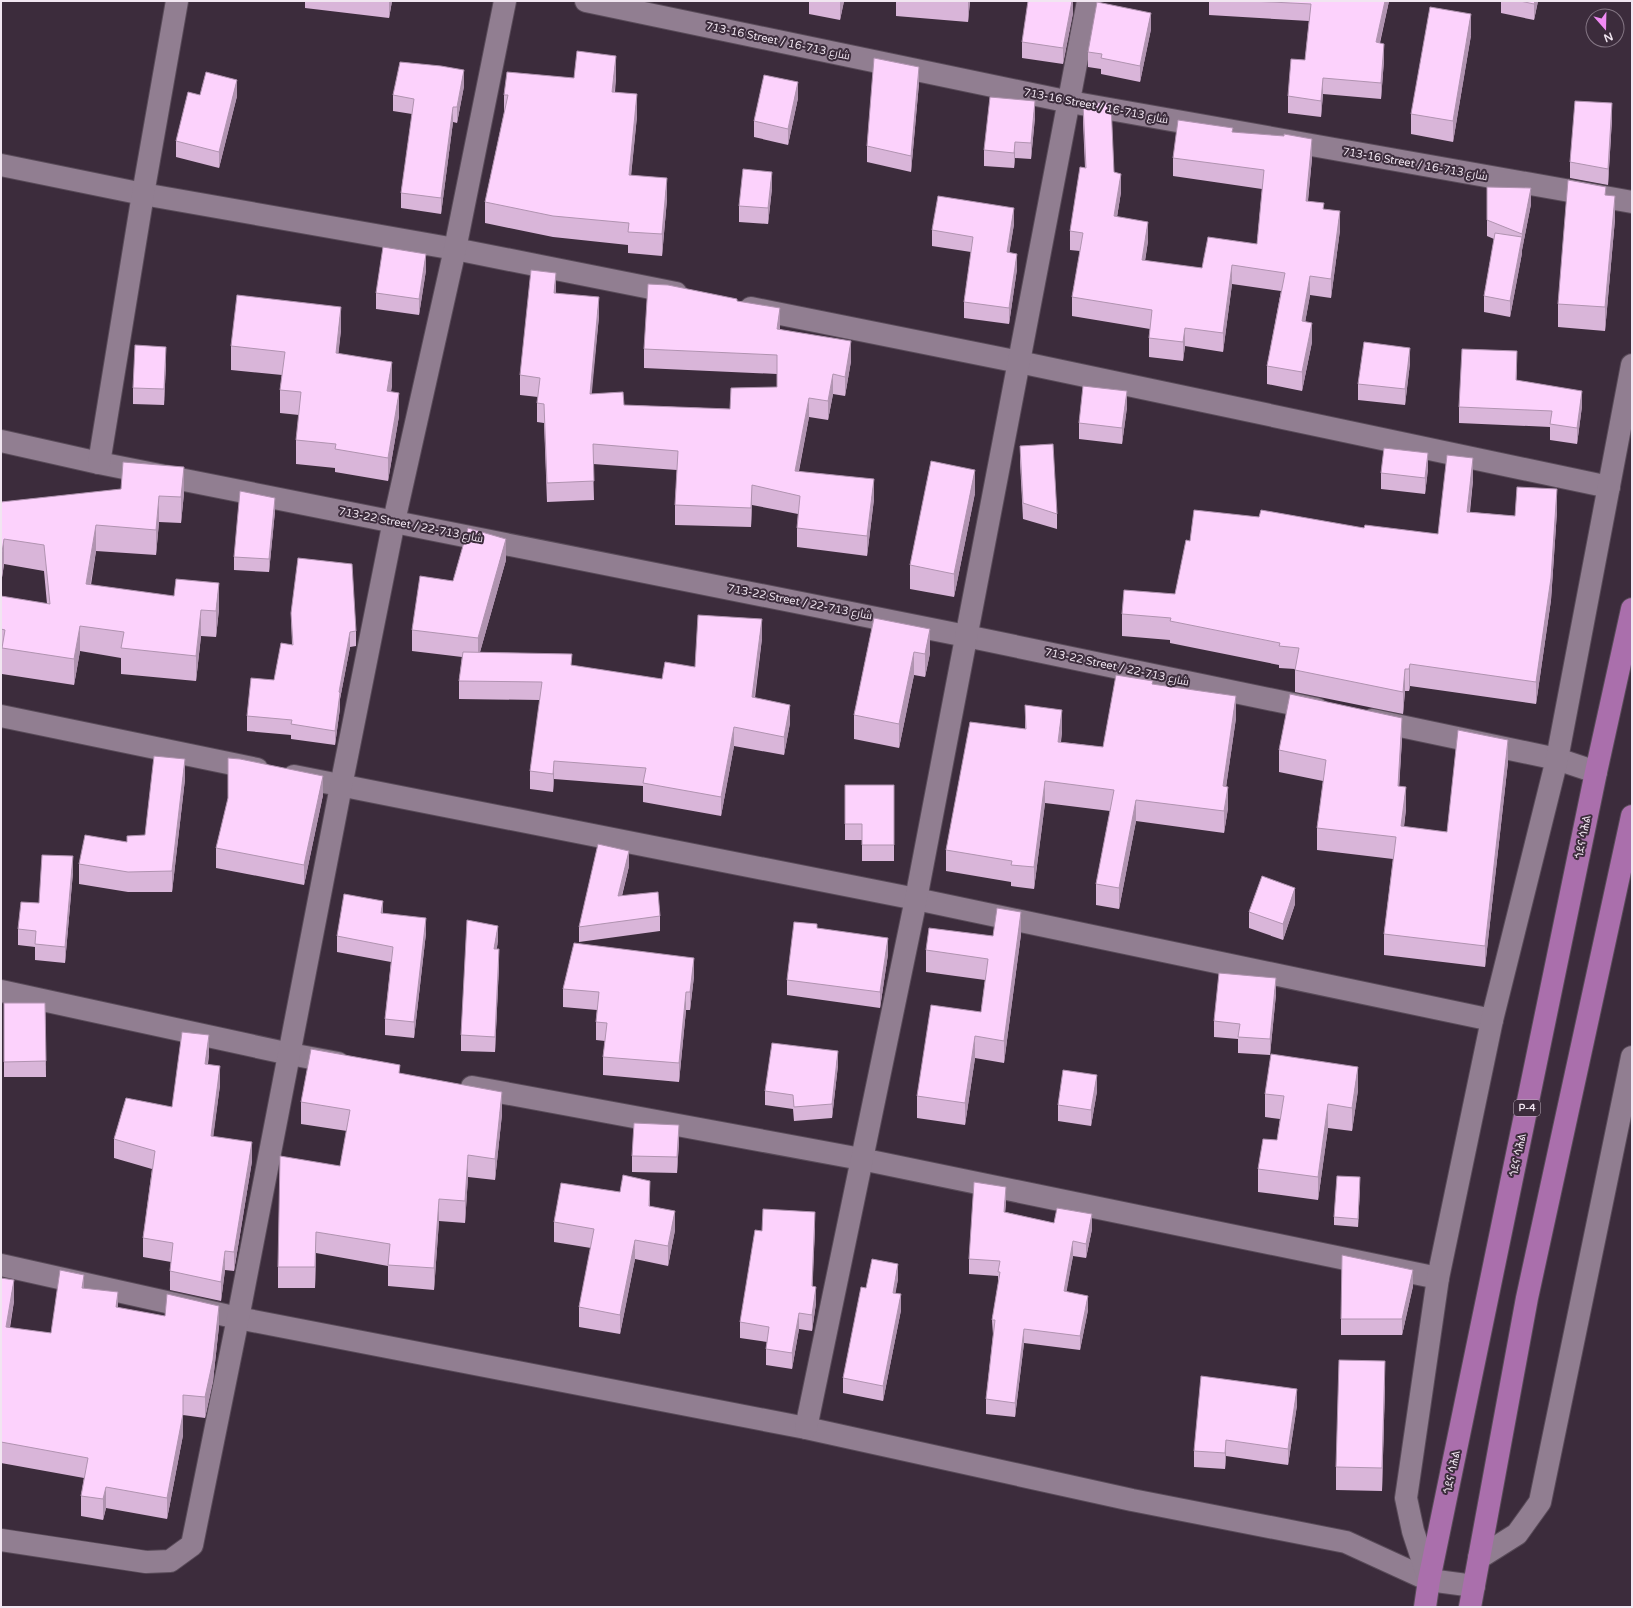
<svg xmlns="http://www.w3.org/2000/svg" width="1633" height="1608" viewBox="0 0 1633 1608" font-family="'Varela Round',Cairo,'Noto Sans Ethiopic',sans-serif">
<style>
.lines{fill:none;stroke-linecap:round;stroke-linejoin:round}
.minor-casing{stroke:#594b59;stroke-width:24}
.trunk-casing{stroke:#594b59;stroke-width:24}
.minor{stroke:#917e91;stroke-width:22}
.trunk{stroke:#aa6fac;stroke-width:22}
.wall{fill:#d9b5d9}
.shaded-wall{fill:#b093b0}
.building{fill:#fcd2fc;stroke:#b093b0}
.labels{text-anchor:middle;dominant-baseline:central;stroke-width:4;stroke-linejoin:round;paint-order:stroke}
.shield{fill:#3c2c3c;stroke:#bbaebb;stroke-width:1}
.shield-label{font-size:10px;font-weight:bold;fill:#f1e6f1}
.street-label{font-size:11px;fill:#f1e6f1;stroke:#3c2c3c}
</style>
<rect width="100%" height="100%" fill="#3c2c3c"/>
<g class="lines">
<g class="minor-casing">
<g id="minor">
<polyline points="586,1 1070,102 1632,202"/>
<polyline points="1,165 143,194 455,249 676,293"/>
<polyline points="751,308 1019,362 1609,487"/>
<polyline points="1,441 99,463 966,636 1317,709"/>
<polyline points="99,463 143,194 177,1"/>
<polyline points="1,716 257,769"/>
<polyline points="1372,720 1557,759 1596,772"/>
<polyline points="294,776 916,899 1492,1020"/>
<polyline points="1,991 290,1054 338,1063"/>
<polyline points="472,1087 861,1159 1438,1278"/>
<polyline points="1,1265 238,1318 806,1428 1132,1500 1346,1542 1429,1580 1474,1586"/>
<polyline points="806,1428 916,899 1088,1"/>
<polyline points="1,1540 146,1562 170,1561 192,1545 238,1318 341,786 394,521 455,249 505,1"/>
<polyline points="1479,1558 1517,1534 1540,1502 1632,1057"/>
<polyline points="1429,1580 1413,1531 1406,1498 1438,1278 1492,1020 1557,759 1632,365"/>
</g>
</g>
<g class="trunk-casing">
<g id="trunk">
<polyline points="1425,1607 1429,1580 1596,772 1632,609"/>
<polyline points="1470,1607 1527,1298 1632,816"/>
</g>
</g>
<use href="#minor" class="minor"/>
<use href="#trunk" class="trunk"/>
</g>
<g class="wall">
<polygon points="305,1 392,1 389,18 305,8"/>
<polygon points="809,1 844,1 840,20 809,14"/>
<polygon points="896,1 970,1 968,22 896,16"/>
<polygon points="1073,1 1073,13 1063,64 1022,58 1022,42"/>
<polygon points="1203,1 1389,1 1380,43 1384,60 1381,99 1323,94 1321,117 1288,113 1288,96 1305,60 1309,21 1209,15 1209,2"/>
<polygon points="1501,1 1538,1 1534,20 1501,13"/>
<polygon points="1151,29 1140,82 1101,74 1101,69 1088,67 1088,52"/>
<polygon points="1471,35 1453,142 1411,134 1411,114"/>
<polygon points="616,77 615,92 637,116 631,175 667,199 662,256 628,253 628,245 553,237 485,223 485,202 504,113 504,95 574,78"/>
<polygon points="919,83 911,172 867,162 867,146"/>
<polygon points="464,86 457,123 453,122 441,214 401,208 401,193 412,114 393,111 393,95"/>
<polygon points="237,96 219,168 176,157 176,141"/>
<polygon points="798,98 788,145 754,137 754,121"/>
<polygon points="1083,103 1114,172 1121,192 1117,217 1148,241 1145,261 1202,268 1257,244 1262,189 1173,176 1173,158 1233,132 1312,158 1308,201 1324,209 1340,230 1331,298 1310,295 1305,322 1312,342 1302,391 1267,384 1267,366 1281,291 1232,284 1223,352 1185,346 1183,361 1149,357 1149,338 1150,329 1072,316 1072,297 1080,251 1070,250 1070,231 1085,168 1083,122"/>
<polygon points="1035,117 1031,159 1015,158 1014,168 984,166 984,150"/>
<polygon points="1612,119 1608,185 1570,178 1570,162"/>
<polygon points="772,188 768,224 739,222 739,206"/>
<polygon points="1606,195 1615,219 1605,331 1558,327 1558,304"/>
<polygon points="1531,204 1522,250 1522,253 1510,317 1484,312 1484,296 1494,239 1487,236 1487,220"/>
<polygon points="1014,224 1009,253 1017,269 1009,324 964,318 964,302 971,252 932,246 932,230"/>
<polygon points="426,270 419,315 376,309 376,293"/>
<polygon points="556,293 599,316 591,394 624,405 730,409 777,387 777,374 644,368 644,349 737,301 780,327 780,329 851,361 845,396 833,394 828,420 809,417 799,471 874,499 867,556 797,547 797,528 798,514 752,505 751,527 675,525 675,505 677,470 593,464 594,500 547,502 544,423 537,422 537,403 538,397 520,395 520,375"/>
<polygon points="341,330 338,354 392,385 391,392 399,416 388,481 335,472 335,468 296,464 296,440 299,415 280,413 280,390 282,375 231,370 231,346"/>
<polygon points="166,363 164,405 133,404 133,388"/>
<polygon points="1410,363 1405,405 1358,400 1358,384"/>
<polygon points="1517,367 1516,380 1582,406 1577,444 1550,440 1550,427 1459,423 1459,407"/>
<polygon points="1127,407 1122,444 1079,439 1079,423"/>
<polygon points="1020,446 1057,514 1057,529 1023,519 1020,462"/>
<polygon points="1428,469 1425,494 1381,489 1381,473"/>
<polygon points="1473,480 1470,512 1515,516 1557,511 1551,600 1536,704 1410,686 1409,691 1405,691 1403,714 1295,692 1295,669 1279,668 1279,665 1170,643 1170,640 1122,636 1122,614 1175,594 1190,541 1259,517 1364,528 1438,534"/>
<polygon points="184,493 181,523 159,522 156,555 96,551 91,585 219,609 216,637 201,636 196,681 121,674 121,658 80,651 74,685 2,674 2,655 1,655 1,596 47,604 44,571 4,564 1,584 1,502"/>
<polygon points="975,493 954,597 910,589 910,565"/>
<polygon points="275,511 269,572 234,570 234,557"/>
<polygon points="506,560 480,652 662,679 695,667 762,638 755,698 790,723 784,755 734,746 721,816 643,802 643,786 554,779 553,792 530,789 530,771 540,700 459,699 459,681 462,657 412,651 412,630 453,581"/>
<polygon points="291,613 356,631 356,646 350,647 340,699 340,708 335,745 291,739 291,735 247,731 247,716 274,680 292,645"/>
<polygon points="874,618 930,653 925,677 914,675 899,748 854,739 854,715"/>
<polygon points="1153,684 1236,718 1226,787 1228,808 1224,833 1136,821 1119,909 1096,905 1096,884 1110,811 1045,803 1034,889 1011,886 1011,882 946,871 946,850 1025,729 1025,705 1062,731 1061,742 1103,747"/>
<polygon points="1402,739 1399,786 1406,809 1404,827 1447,832 1508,762 1485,967 1384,955 1384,934 1393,859 1317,850 1317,828 1323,781 1279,772 1279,750"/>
<polygon points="185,779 172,892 128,892 79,884 79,864 127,842 145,835"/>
<polygon points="845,785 894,785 894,861 862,861 862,840 845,840"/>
<polygon points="323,795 304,885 216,868 216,848"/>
<polygon points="629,866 622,896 660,916 660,931 579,942 579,927"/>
<polygon points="73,872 65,963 35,960 35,947 18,945 18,929 39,903"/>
<polygon points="1295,904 1283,940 1249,928 1249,912"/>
<polygon points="383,913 426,933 414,1038 385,1035 385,1019 391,962 337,952 337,936"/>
<polygon points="1021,934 1004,1063 975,1058 965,1125 917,1118 917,1096 981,1012 985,980 926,972 926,950 993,936"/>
<polygon points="498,942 496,949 499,965 495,1052 461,1051 461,1035"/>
<polygon points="888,954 880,1008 787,995 787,980"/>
<polygon points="694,976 690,1010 686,1010 679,1082 603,1075 603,1057 605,1041 596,1040 596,1022 597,1010 563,1007 563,989"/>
<polygon points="1276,994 1270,1055 1238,1053 1238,1039 1214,1037 1214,1021"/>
<polygon points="4,1003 45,1003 46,1077 4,1077"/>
<polygon points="209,1054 208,1064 220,1085 213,1136 252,1161 234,1271 225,1270 221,1301 170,1290 170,1271 171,1262 143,1257 143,1238 152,1169 114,1158 114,1139 172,1107"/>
<polygon points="838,1065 832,1118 794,1121 793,1109 765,1105 765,1091"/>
<polygon points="400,1073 502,1114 495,1180 468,1177 465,1223 439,1221 434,1290 388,1286 388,1266 316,1253 315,1288 278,1288 278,1267 340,1166 347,1131 301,1124 301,1102"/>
<polygon points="1358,1090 1352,1131 1328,1128 1318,1200 1258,1192 1258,1169 1277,1140 1280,1119 1265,1117 1265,1094"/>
<polygon points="1097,1091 1091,1126 1058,1121 1058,1105"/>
<polygon points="679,1141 677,1173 632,1172 632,1156"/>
<polygon points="1360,1185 1358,1227 1334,1225 1334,1217"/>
<polygon points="650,1201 650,1206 675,1230 668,1266 635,1259 620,1334 579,1327 579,1307 591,1248 554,1242 554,1222"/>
<polygon points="1006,1202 1005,1212 1054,1223 1092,1229 1086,1258 1073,1256 1066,1292 1088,1310 1080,1350 1024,1343 1015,1417 986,1414 986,1399 993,1335 992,1320 998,1284 998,1276 969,1274 969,1259"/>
<polygon points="815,1228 812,1286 816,1303 812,1331 799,1329 792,1369 766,1365 766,1349 767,1342 740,1338 740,1322 762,1231"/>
<polygon points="1,1278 14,1301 10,1328 51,1333 84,1288 118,1308 219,1326 213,1381 205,1418 183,1415 183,1435 167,1519 106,1508 103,1520 81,1516 81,1496 84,1478 1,1463"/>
<polygon points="898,1279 895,1293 901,1310 883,1401 843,1393 843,1378 866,1288"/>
<polygon points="1413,1286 1402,1335 1341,1335 1341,1319"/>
<polygon points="1385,1385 1382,1491 1336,1490 1336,1467"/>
<polygon points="1297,1405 1288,1465 1226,1456 1225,1469 1194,1467 1194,1451"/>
</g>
<g class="shaded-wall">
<polygon points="389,1 392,1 389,18"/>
<polygon points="840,1 844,1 840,20"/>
<polygon points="968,1 970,1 968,22"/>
<polygon points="1072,1 1073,1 1073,13 1063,64 1063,48"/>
<polygon points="1385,1 1389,1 1376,59 1376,42"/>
<polygon points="1535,1 1538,1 1534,20 1534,4"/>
<polygon points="1151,13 1151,29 1140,82 1140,66"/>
<polygon points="1471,14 1471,35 1453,142 1453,121"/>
<polygon points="1384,44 1384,60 1381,99 1381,83"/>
<polygon points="616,56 616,77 612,114 612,92"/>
<polygon points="919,67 919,83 911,172 911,156"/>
<polygon points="464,70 464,86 457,123 457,107"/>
<polygon points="1323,78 1323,94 1321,117 1321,101"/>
<polygon points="237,80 237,96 219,168 219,152"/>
<polygon points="798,82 798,98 788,145 788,129"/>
<polygon points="637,94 637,116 629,196 629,175"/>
<polygon points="1035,101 1035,117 1031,159 1031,143"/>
<polygon points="1612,103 1612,119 1608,185 1608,169"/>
<polygon points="453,107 453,122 441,214 441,198"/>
<polygon points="1312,139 1312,158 1306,219 1306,201"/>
<polygon points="1015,142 1015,158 1014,168 1014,153"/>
<polygon points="772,172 772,188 768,224 768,208"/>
<polygon points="1121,174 1121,192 1114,235 1114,216"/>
<polygon points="667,178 667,199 662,256 662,234"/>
<polygon points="1531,188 1531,204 1522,250 1522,234"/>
<polygon points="1615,196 1615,219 1605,331 1605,307"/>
<polygon points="1014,208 1014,224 1007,268 1007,252"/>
<polygon points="1340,211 1340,230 1331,298 1331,279"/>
<polygon points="1148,222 1148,241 1142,279 1142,260"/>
<polygon points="1522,237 1522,253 1510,317 1510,301"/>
<polygon points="426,254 426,270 419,315 419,299"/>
<polygon points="1017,254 1017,269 1009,324 1009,308"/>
<polygon points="1232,265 1232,284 1223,352 1223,333"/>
<polygon points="556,273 556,292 554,312 554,293"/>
<polygon points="1310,276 1310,295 1302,340 1302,321"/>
<polygon points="599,297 599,316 590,413 590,394"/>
<polygon points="341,307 341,330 336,377 336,353"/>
<polygon points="780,308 780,327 777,348 777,329"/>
<polygon points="1312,323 1312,342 1302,391 1302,372"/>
<polygon points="1185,328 1185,346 1183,361 1183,342"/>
<polygon points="851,341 851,361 845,396 845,377"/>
<polygon points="166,347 166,363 164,405 164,389"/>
<polygon points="1410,348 1410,363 1405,405 1405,389"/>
<polygon points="1517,351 1517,367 1516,396 1516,380"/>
<polygon points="392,362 392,385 387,414 387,391"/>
<polygon points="833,374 833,394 828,420 828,401"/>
<polygon points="1127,391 1127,407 1122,444 1122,428"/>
<polygon points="1582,391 1582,406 1577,444 1577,428"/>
<polygon points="399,393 399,416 388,481 388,458"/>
<polygon points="809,398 809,417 795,490 795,471"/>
<polygon points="1428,453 1428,469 1425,494 1425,478"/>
<polygon points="1473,458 1473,480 1467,533 1467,512"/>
<polygon points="184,467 184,493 181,523 181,497"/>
<polygon points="975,470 975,493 954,597 954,574"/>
<polygon points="874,479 874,499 867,556 867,536"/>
<polygon points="752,485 752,505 751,527 751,508"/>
<polygon points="1557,489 1557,511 1551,600 1536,704 1536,682"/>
<polygon points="159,496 159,522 156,555 156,530"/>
<polygon points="275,498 275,511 269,572 269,559"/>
<polygon points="96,525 96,551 86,610 86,584"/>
<polygon points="4,539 4,564 1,584 1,559"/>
<polygon points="506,539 506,560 478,659 478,638"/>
<polygon points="219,583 219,609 216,637 216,611"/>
<polygon points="201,610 201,636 196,681 196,656"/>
<polygon points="762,619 762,638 752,716 752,697"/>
<polygon points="80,626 80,651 74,685 74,659"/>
<polygon points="930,629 930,653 925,677 925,654"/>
<polygon points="350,632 350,647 340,699 340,708 335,745 335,731 339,692"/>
<polygon points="914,652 914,675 899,748 899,724"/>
<polygon points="1410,664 1410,686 1409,691 1409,669"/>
<polygon points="1405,669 1405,691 1403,714 1403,692"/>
<polygon points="1236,696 1236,718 1223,808 1223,786"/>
<polygon points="790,705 790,723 784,755 784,737"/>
<polygon points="1062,710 1062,731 1058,763 1058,742"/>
<polygon points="1402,718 1402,739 1398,808 1398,786"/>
<polygon points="734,727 734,746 721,816 721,797"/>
<polygon points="1508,740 1508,762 1485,967 1485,946"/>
<polygon points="185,759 185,779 172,892 172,871"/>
<polygon points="554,761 554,779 553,792 553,774"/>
<polygon points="323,776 323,795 304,885 304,865"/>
<polygon points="1045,781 1045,803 1034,889 1034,867"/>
<polygon points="1228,787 1228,808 1224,833 1224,811"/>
<polygon points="1406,787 1406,809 1401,848 1401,826"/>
<polygon points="1136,800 1136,821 1119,909 1119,888"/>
<polygon points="629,851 629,866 618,911 618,896"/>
<polygon points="73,856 73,872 65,963 65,947"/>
<polygon points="1295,888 1295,904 1283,940 1283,924"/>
<polygon points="383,901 383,917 381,913"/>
<polygon points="1021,912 1021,934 1004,1063 1004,1041"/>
<polygon points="426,918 426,933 414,1038 414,1022"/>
<polygon points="498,926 498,942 494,965 494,949"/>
<polygon points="888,938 888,954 880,1008 880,992"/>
<polygon points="499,949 499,965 495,1052 495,1037"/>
<polygon points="694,958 694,976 690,1010 690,992"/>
<polygon points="1276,978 1276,994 1270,1055 1270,1039"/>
<polygon points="686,992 686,1010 679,1082 679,1063"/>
<polygon points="209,1035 209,1054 205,1083 205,1064"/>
<polygon points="975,1036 975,1058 965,1125 965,1103"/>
<polygon points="838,1051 838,1065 832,1118 832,1104"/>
<polygon points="220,1066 220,1085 211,1155 211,1136"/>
<polygon points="1358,1067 1358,1090 1352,1131 1352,1108"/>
<polygon points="1097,1075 1097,1091 1091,1126 1091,1110"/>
<polygon points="502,1092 502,1114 495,1180 495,1159"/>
<polygon points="1328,1104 1328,1128 1318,1200 1318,1177"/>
<polygon points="679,1125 679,1141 677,1173 677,1157"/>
<polygon points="252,1142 252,1161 234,1271 234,1252"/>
<polygon points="468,1155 468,1177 465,1223 465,1201"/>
<polygon points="1360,1177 1360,1185 1358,1227 1358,1219"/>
<polygon points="650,1181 650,1201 649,1225 649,1206"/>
<polygon points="1006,1187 1006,1202 1004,1227 1004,1212"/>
<polygon points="439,1199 439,1221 434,1290 434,1268"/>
<polygon points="675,1211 675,1230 668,1266 668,1246"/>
<polygon points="815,1212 815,1228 812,1302 812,1286"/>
<polygon points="1092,1214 1092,1229 1086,1258 1086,1244"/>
<polygon points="316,1232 316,1253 315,1288 315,1267"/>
<polygon points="635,1240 635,1259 620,1334 620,1315"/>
<polygon points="1073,1241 1073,1256 1064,1306 1064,1291"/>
<polygon points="225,1251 225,1270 221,1301 221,1282"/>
<polygon points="898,1264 898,1279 893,1308 893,1293"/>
<polygon points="1413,1270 1413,1286 1402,1335 1402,1319"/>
<polygon points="84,1275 84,1296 82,1288"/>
<polygon points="14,1280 14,1301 6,1348 6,1327"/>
<polygon points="816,1287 816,1303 812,1331 812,1315"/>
<polygon points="118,1292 118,1313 116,1307"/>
<polygon points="901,1294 901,1310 883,1401 883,1386"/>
<polygon points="1088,1296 1088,1310 1080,1350 1080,1336"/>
<polygon points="219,1306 219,1326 213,1381 205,1418 205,1397"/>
<polygon points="799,1313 799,1329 792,1369 792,1353"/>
<polygon points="1024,1329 1024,1343 1015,1417 1015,1403"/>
<polygon points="1385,1361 1385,1385 1382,1491 1382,1468"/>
<polygon points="1297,1389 1297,1405 1288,1465 1288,1449"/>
<polygon points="183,1395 183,1435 167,1519 167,1498"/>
<polygon points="1226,1440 1226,1456 1225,1469 1225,1453"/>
<polygon points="106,1487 106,1508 103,1520 103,1499"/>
</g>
<g class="building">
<polygon points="1028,1 1072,1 1063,48 1022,42"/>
<polygon points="1251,1 1385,1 1376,42 1384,44 1381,83 1323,78 1321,101 1288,96 1291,59 1305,60 1311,4"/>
<polygon points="1520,1 1535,1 1534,4"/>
<polygon points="1097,2 1151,13 1140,66 1101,58 1102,54 1088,52"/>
<polygon points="1430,7 1471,14 1453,121 1411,114"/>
<polygon points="577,51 616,56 612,92 637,94 629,175 667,178 662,234 628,232 629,223 553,216 485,202 508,95 504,95 507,72 574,78"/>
<polygon points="874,58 919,67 911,156 867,146"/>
<polygon points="400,62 441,66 464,70 457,107 453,107 441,198 401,193 414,99 393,95"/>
<polygon points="206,72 237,80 219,152 176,141 188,92 200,95"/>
<polygon points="764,75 798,82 788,129 754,121"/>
<polygon points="990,97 1035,101 1031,143 1015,142 1014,153 984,150"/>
<polygon points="1575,101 1612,103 1608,169 1570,162"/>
<polygon points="1083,103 1111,103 1114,172 1121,174 1114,216 1148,222 1142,260 1202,268 1208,237 1257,244 1264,170 1173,158 1178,120 1233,128 1232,132 1284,136 1284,134 1312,139 1306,201 1324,203 1323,209 1340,211 1331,279 1310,276 1302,321 1312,323 1302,372 1267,366 1285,273 1232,265 1223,333 1185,328 1183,342 1149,338 1152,310 1072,297 1083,233 1070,231 1080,167 1086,168"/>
<polygon points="743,169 772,172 768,208 739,206"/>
<polygon points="1568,180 1606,187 1605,195 1615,196 1605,307 1558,304"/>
<polygon points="1487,187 1531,188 1522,234 1487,220"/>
<polygon points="938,196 1014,208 1007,252 1017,254 1009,308 964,302 973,237 932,230"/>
<polygon points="1495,233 1522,237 1510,301 1484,296"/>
<polygon points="383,247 426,254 419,299 376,293"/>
<polygon points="531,270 556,273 554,293 599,297 590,394 623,392 624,405 730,409 731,388 777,387 777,355 644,349 648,284 668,285 737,299 737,301 780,308 777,329 851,341 845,377 833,374 828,401 809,398 795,471 874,479 867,536 797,528 800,496 752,485 751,508 675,505 678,451 593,444 594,481 547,483 544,404 537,403 540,378 520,375"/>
<polygon points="237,295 341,307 336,353 392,362 387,391 399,393 388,458 335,449 336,444 296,440 301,392 280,390 285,352 231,346"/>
<polygon points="1364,342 1410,348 1405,389 1358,384"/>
<polygon points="135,345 166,347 164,389 133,388"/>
<polygon points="1462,349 1517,351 1516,380 1582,391 1577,428 1550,424 1552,411 1459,407"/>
<polygon points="1083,386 1127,391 1122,428 1079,423"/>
<polygon points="1053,444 1057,514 1023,503 1020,446"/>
<polygon points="1384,448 1428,453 1425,478 1381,473"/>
<polygon points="1447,455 1473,458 1467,512 1515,516 1517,487 1557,489 1551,578 1536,682 1410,664 1409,669 1405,669 1403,692 1295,670 1299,648 1279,646 1280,643 1170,621 1171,618 1122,614 1124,590 1175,594 1186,540 1190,541 1194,510 1259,517 1261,510 1364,528 1365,525 1438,534"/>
<polygon points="931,461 975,470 954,574 910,565"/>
<polygon points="123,462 184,467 181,497 159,496 156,530 96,525 86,584 174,596 176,579 219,583 216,611 201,610 196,656 121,648 124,632 80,626 74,659 2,648 5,630 1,629 1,596 50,604 44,545 4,539 1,559 1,502 121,489"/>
<polygon points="240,491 275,498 269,559 234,557"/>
<polygon points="468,528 506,539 478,638 412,630 420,576 453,581"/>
<polygon points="298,558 352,564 356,631 350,632 339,692 340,693 335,731 291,724 292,720 247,716 251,678 274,680 281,643 293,645 291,613"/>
<polygon points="698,615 762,619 752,697 790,705 784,737 734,727 721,797 643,783 646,768 554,761 553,774 530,771 542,682 459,681 463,652 572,654 571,665 662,679 665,662 695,667"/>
<polygon points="874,618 930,629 925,654 914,652 899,724 854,715"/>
<polygon points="1116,675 1153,681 1152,684 1236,696 1223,786 1228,787 1224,811 1136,800 1119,888 1096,884 1114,790 1045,781 1034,867 1011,865 1012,861 946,850 970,722 1026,729 1025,705 1062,710 1058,742 1103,747"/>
<polygon points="1290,694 1402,718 1398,786 1406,787 1401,826 1447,832 1458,730 1508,740 1485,946 1384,934 1396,837 1317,828 1326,760 1279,750"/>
<polygon points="154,756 185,759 172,871 128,872 79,864 85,835 127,842 127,836 145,835"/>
<polygon points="228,758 240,759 323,776 304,865 216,848 228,798"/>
<polygon points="845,785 894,785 894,845 862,845 862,824 845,824"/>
<polygon points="598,844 629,851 618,896 658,892 660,916 579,927"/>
<polygon points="42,855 73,856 65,947 35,944 36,931 18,929 21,902 39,903"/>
<polygon points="1262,876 1295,888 1283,924 1249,912"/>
<polygon points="344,894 383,901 381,913 426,918 414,1022 385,1019 393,947 337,936"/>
<polygon points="997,908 1021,912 1004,1041 975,1036 965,1103 917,1096 931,1005 981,1012 988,959 926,950 929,928 993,936"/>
<polygon points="467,920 498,926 494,949 499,949 495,1037 461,1035"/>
<polygon points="794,922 817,924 817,928 888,938 880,992 787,980"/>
<polygon points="574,943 694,958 690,992 686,992 679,1063 603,1057 607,1023 596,1022 599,992 563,989"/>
<polygon points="1219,973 1276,978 1270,1039 1238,1037 1240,1024 1214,1021"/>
<polygon points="4,1003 45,1003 46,1061 4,1062"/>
<polygon points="182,1032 209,1035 205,1064 220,1066 211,1136 252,1142 234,1252 225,1251 221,1282 170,1271 173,1243 143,1238 155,1151 114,1139 126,1098 172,1107"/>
<polygon points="772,1043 838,1051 832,1104 794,1107 793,1095 765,1091"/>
<polygon points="311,1049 400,1065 399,1073 502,1092 495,1159 468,1155 465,1201 439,1199 434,1268 388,1265 390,1244 316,1232 315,1267 278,1267 280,1156 340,1166 350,1110 301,1102"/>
<polygon points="1271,1054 1358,1067 1352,1108 1328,1104 1318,1177 1258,1169 1263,1139 1277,1140 1284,1096 1265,1094"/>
<polygon points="1063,1070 1097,1075 1091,1110 1058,1105"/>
<polygon points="634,1123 679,1125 677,1157 632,1156"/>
<polygon points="623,1175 650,1181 649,1206 675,1211 668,1246 635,1240 620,1315 579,1307 594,1229 554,1222 561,1183 620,1192"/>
<polygon points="1337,1176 1360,1177 1358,1219 1334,1217"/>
<polygon points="974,1182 1006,1187 1004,1212 1054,1223 1057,1208 1092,1214 1086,1244 1073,1241 1064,1291 1088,1296 1080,1336 1024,1329 1015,1403 986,1399 995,1320 992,1320 1000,1272 998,1272 1000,1261 969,1259"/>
<polygon points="763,1209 815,1212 812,1286 816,1287 812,1315 799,1313 792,1353 766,1349 769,1327 740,1322 755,1230 762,1231"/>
<polygon points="1342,1255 1413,1270 1402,1319 1341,1319"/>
<polygon points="872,1259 898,1264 893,1293 901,1294 883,1386 843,1378 861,1287 866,1288"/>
<polygon points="60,1270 84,1275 82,1288 118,1292 116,1307 165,1316 167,1294 219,1306 213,1360 205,1397 183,1395 183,1414 167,1498 106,1487 103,1499 81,1496 88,1458 1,1442 1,1278 14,1280 6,1327 51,1333"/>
<polygon points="1339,1360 1385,1361 1382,1468 1336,1467"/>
<polygon points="1201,1376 1297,1389 1288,1449 1226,1440 1225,1453 1194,1451"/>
</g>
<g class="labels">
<rect class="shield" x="1514" y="1100" width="26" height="16" rx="3"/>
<g class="shield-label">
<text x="1527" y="1108">P-4</text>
</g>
<g class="street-label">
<text transform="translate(778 41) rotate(12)">713-16 Street / شارع 713-16</text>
<text transform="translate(1096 106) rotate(11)">713-16 Street / شارع 713-16</text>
<text transform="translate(1415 164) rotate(10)">713-16 Street / شارع 713-16</text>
<text transform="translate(411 525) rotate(11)">713-22 Street / شارع 713-22</text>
<text transform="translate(800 602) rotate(11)">713-22 Street / شارع 713-22</text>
<text transform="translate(1117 667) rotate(12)">713-22 Street / شارع 713-22</text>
<text transform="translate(1583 837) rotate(-79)">ጎደና ሳሕል</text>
<text transform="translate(1518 1155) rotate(-78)">ጎደና ሳሕል</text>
<text transform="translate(1452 1472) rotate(-78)">ጎደና ሳሕል</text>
</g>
</g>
<rect width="1633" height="1608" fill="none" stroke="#f1e6f1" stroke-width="4"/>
<g transform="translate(1605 28) rotate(160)"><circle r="19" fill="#3c2c3c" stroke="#847684"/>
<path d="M0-3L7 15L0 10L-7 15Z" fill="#f18af4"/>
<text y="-6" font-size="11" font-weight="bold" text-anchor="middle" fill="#f1e6f1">N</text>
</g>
</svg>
